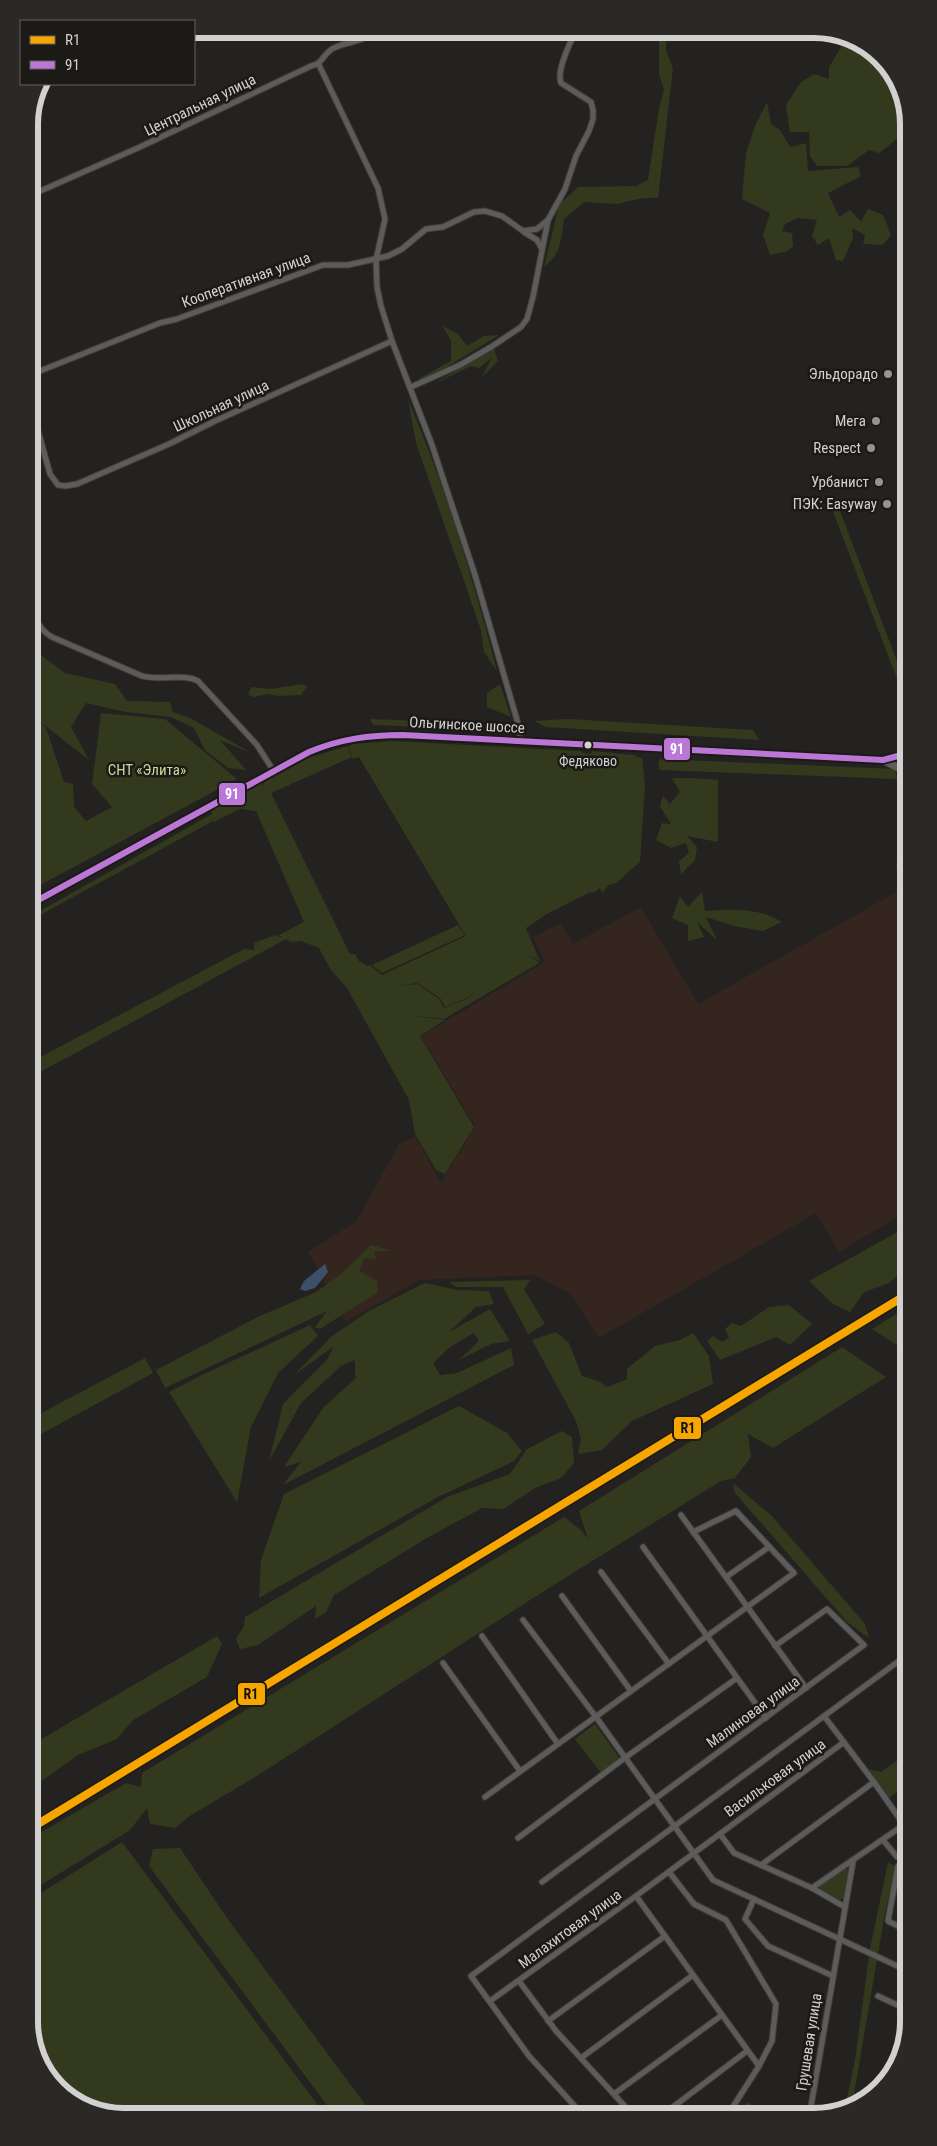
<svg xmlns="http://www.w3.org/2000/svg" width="937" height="2146" viewBox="0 0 937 2146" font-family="'Roboto Condensed',sans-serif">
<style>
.industrial{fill:#35251f}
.green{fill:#33391d;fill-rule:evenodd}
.water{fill:#3d506a}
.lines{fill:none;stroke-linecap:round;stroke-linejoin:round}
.street-casing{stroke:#403f3d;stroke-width:7}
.secondary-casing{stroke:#403f3d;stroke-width:9}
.street{stroke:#5d5c5a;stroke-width:5}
.secondary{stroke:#5d5c5a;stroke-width:7}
.bus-1-casing{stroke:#1c1a16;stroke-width:10}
.bus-1{stroke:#ba77d6;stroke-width:6}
.rail-1-casing{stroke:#1c1a16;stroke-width:11}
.rail-1{stroke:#f7a600;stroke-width:8}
.poi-dot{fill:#959492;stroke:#1c1a16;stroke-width:2}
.bus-dot{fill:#d2d1cf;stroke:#1c1a16;stroke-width:2}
.labels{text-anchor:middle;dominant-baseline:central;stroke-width:5;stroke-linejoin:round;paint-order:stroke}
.bus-label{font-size:14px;fill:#d2d1cf;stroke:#1c1a16}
.street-label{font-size:15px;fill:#d2d1cf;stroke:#1c1a16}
.poi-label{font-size:15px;fill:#d2d1cf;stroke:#1c1a16;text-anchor:end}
.park-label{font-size:15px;fill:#c9da9c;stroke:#1c1a16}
.rim{fill:none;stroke:#d2d1cf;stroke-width:6}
.line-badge{stroke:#1c1a16;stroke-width:2}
.badge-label{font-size:14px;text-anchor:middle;font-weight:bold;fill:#fff}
.pale-badge-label{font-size:14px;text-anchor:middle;font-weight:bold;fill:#111}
</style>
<rect width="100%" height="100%" fill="#242220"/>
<polygon class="industrial" points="900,890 905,898 906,1212 839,1252 816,1213 599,1338 571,1294 534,1275 419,1280 346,1322 308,1252 357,1221 399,1144 415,1136 441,1183 475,1126 421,1036 545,962 533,937 561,923 573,944 641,907 698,1004"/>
<g class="green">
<path d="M659 31 666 36V51L673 68 658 198H643L617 204 584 202 564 219C561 238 561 255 544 267L559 205 578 187 636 186 648 180 659 109 664 89 659 75Z"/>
<polygon points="846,39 871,49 903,93 903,134 879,153 869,150 847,166 817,166 810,156 809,132 790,132 786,105 801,82 814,74 829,79 829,67"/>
<polygon points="767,102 771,124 780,130 790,147 806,143 808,171 858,167 861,176 828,193 839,217 850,210 861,222 868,209 883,215 891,235 883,245 863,244 865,235 852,228 853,238 843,261 836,260 829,238 818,245 812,236 817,220 798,218 785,224 782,231 792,233 793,246 787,251 770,255 763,235 770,213 742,199 746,153 755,126"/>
<polygon points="443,326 458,334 467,346 484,336 499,335 427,379 418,379 451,361 451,341"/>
<polygon points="494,349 498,361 482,377 492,357 479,368 471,366 430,386"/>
<path d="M408 400C446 487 473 580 497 671L484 652 481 630 416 443Z"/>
<polygon points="835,498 905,682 905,700 829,501"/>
<polygon points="30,647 65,673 115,684 127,701 170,702 173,712 192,719 251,753 220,740 246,770 228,768 205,750 194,728 171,717 126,712 86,703 71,727 89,760 39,721 46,728 64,782 73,784 74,807 86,821 112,807 92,784 101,713 165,719 237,779 31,890"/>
<polygon points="302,684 307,686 301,695 278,696 268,694 255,697 248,695 251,687 270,689"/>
<polygon points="500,684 511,717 487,707 487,693"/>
<polygon points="370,719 473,723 475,729 373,725"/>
<polygon points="568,719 753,730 759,740 546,727 534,721"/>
<path d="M391 741 581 751 583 753 591 754 592 751 634 755 636 757 642 758 645 785 640 862 616 883 609 885 602 893 600 888 595 892 588 893 547 914 526 928 540 962 535 958 525 955 535 959 539 963 444 1019 408 1015 445 1020 420 1036 474 1127 445 1174 436 1170 415 1134 409 1100 347 988 331 970 319 948 301 941 291 942 286 939 31 1077V1062L244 949 254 950V943L275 935 282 938 279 935 304 922 256 811 240 809 214 822 213 821 31 920V916L212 814 211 810 263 781 262 794 264 781 308 758 348 746 352 757 271 793 350 954H355L359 961 367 966 370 965 382 975 466 936 359 757 353 759 349 746 353 744ZM417 983 440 998 445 1007 469 997 476 989 469 998 444 1008 439 999 417 984 394 987Z"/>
<polygon points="660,759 895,769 897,779 660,770 658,763"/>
<polygon points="672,778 692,778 718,780 718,842 687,836 697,847 695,860 681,874 679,861 689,853 686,843 671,848 656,840 662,823 671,824 660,806 663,796 670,804 680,792"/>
<path d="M905 854V874H904L897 869C895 861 898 856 905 854Z"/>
<path d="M702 892 705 911C732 909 758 907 782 922L763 931 734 926 706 917 717 940 697 922 704 937 688 941V925L672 918 680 896 688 907Z"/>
<polygon points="458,925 465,935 382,973 372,965"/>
<polygon points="906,1226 906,1269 889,1283 864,1292 850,1312 833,1304 809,1281 896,1233"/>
<polygon points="371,1245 392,1251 374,1251 376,1259 365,1258 359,1271 377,1281 378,1292 320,1329 315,1327 327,1311 165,1388 156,1370 260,1316 316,1292 340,1275"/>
<polygon points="530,1280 524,1289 545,1324 528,1334 503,1287 456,1287 449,1282"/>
<polygon points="425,1283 458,1290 489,1291 494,1304 476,1307 449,1332 490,1309 510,1341 491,1344 459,1360 479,1341 474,1333 450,1347 433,1363 440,1375 457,1373 511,1348 514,1365 283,1485 301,1462 284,1467 323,1408 358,1376 355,1377 355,1360 341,1366 301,1403 269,1461 283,1404 327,1360 334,1346 294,1375 332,1336 369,1311"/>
<polygon points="789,1305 812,1324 790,1345 776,1337 720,1360 707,1341 713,1336 722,1342 729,1338 725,1329 732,1323 741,1326 769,1307"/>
<polygon points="906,1308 906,1351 872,1329"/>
<polygon points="310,1325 318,1336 278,1373 251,1427 237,1502 169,1392 204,1374"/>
<polygon points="556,1332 569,1343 582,1376 598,1381 607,1387 627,1379 627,1369 655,1346 680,1340 693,1333 709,1356 713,1384 632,1421 602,1450 578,1454 581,1439 576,1421 532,1340"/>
<polygon points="842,1347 886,1377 773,1448 748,1434 751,1457 735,1478 721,1481 552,1586 252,1779 191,1815 175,1828 150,1824 147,1808 130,1830 33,1890 33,1837 126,1783 141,1787 142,1773 564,1517 581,1530 588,1539 579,1511"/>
<polygon points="145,1358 153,1373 32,1439 32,1418"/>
<polygon points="459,1406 507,1433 522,1451 514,1461 436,1498 259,1598 261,1560 284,1494"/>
<polygon points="562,1431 572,1437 574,1463 561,1478 535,1488 503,1509 482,1508 427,1538 334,1595 326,1612 315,1619 316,1606 258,1645 240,1649 236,1639 244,1626 245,1617 447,1497 510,1474 527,1449"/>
<polygon points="733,1483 772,1516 865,1624 869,1638 847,1622 735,1493"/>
<polygon points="217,1636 222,1644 207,1677 133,1720 117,1739 78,1755 33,1787 33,1744"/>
<polygon points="595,1724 620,1759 601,1773 575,1739"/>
<polygon points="908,1753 908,1784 889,1798 869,1769 881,1772"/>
<polygon points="122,1842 326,2116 117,2117 66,2097 34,2053 33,1898"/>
<polygon points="180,1848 227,1918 373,2115 335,2116 149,1866 153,1849"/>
<polygon points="888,1862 896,1867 885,1913 852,2106 844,2112 855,2060 870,1949"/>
<polygon points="843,1869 847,1869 849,1872 846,1897 840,1900 821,1891 820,1888 821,1885"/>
<polygon points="747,2102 757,2108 756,2113 739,2113"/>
</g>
<polygon class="water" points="325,1264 328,1272 315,1288 305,1291 300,1289 304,1281"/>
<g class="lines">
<g class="street-casing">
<g id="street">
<polyline points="319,65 378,188 385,219 376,260 377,287 381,306 392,341 432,445 475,575 519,727 521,741"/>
<path d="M29 196 140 147 311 66C323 64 322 55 332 49 348 40 360 45 376 29"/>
<polyline points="524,232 537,240 542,249"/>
<polyline points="30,375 160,323 177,319 323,265 348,265 388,256 402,249 426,229 443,227 474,212 485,211 502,216 523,231 537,229 548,220"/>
<path d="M411 387 460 365 491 347 521 327 527 319 533 297 548 220 565 189 576 156 589 131 593 119V110L591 102 561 83C556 70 571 42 576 29"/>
<polyline points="30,402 50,474 58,485 65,486 77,484 169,444 215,421 392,341"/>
<path d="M30 590C32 608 35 628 52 637L142 676C160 681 184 673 198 681L257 745 273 770"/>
<polyline points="681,1515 806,1688"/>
<polyline points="643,1547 766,1718"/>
<polyline points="601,1572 669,1664"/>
<polyline points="726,1577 769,1547"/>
<polyline points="562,1596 631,1691"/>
<polyline points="523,1620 596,1717 713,1880 908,1971"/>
<polyline points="482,1636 558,1744"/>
<polyline points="443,1663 520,1771"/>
<polyline points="824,1716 874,1782 904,1825"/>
<polyline points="485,1797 794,1573 736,1511 693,1532"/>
<polyline points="720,1834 734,1853 812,1888 845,1907"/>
<polyline points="518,1838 626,1757 737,1678"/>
<polyline points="883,1840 897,1857 908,1859"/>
<polyline points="761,1865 874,1782"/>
<polyline points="898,1866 888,1921 908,1931"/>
<polyline points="669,1872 694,1904 726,1920 776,2004 772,2041 759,2066"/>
<polyline points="542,1882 864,1645 827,1609 775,1646"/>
<polyline points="812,1888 908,1822"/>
<polyline points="636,1896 759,2066 729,2113"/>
<polyline points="754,1899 745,1919 768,1946 833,1976"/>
<polyline points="519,1981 556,2031 632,2114"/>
<polyline points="878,1996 908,2010"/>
<polyline points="490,2001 636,1896 844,1742"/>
<polyline points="548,2021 665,1936"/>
<polyline points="581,2058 693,1975"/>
<polyline points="882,2085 902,2042"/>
<polyline points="614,2094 722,2015"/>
<polyline points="810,2112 853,1862"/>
<polyline points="665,2113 747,2051"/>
<polyline points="768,2113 772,2113"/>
<polyline points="582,2114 529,2056 471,1976 907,1655"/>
</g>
</g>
<g class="secondary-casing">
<g id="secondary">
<polyline points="883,760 905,771"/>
<path d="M31 904 309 752C340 739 369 735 403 735L883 760 905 754"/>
</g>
</g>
<use href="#street" class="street"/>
<use href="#secondary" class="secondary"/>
<g class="bus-1-casing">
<path id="bus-1" d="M31 904 309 752C340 739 369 735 403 735L883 760 905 754"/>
</g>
<use href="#bus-1" class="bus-1"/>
<g class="rail-1-casing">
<polyline id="rail-1" points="33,1827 906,1295"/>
</g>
<use href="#rail-1" class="rail-1"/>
</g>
<g class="poi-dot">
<circle cx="888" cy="374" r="5"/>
<circle cx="876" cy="421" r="5"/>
<circle cx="871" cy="448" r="5"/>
<circle cx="879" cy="482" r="5"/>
<circle cx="887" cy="504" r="5"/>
</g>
<circle class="bus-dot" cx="588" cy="745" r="4.5"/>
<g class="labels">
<g class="bus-label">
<text x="588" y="761">Федяково</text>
</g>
<g class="street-label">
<text transform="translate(200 105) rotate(-26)">Центральная улица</text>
<text transform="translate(246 280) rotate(-20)">Кооперативная улица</text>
<text transform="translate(221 406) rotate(-25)">Школьная улица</text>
<text transform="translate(467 725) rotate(3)">Ольгинское шоссе</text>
<text transform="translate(753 1712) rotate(-36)">Малиновая улица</text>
<text transform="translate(775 1778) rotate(-36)">Васильковая улица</text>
<text transform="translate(570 1929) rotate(-36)">Малахитовая улица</text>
<text transform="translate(809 2042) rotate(-81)">Грушевая улица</text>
</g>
<g class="poi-label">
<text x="878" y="374">Эльдорадо</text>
<text x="866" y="421">Мега</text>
<text x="861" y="448">Respect</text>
<text x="869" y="482">Урбанист</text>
<text x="877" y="504">ПЭК: Easyway</text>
</g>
<g class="park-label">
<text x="147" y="770">СНТ «Элита»</text>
</g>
</g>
<path d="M0 0H937V2146H0ZM124 38H814A86 86 0 0 1 900 124V2022A86 86 0 0 1 814 2108H124A86 86 0 0 1 38 2022V124A86 86 0 0 1 124 38Z" fill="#2b2925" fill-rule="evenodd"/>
<path class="rim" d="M124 38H814A86 86 0 0 1 900 124V2022A86 86 0 0 1 814 2108H124A86 86 0 0 1 38 2022V124A86 86 0 0 1 124 38Z"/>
<g class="line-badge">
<rect x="663" y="737" width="28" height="24" rx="5" fill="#ba77d6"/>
<rect x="218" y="782" width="28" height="24" rx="5" fill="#ba77d6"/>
<rect x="673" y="1416" width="29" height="24" rx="5" fill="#f7a600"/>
<rect x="237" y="1682" width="29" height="24" rx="5" fill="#f7a600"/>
</g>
<g class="badge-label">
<text x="677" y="754">91</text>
<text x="232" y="799">91</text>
</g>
<g class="pale-badge-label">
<text x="688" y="1433">R1</text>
<text x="251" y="1699">R1</text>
</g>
<rect x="20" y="20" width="175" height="65" fill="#1c1a16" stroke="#656360"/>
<rect x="30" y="36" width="25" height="8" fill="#f7a600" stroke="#656360"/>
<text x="65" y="45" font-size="15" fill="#d2d1cf">R1</text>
<rect x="30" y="61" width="25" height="8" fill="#ba77d6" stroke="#656360"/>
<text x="65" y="70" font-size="15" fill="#d2d1cf">91</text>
</svg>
